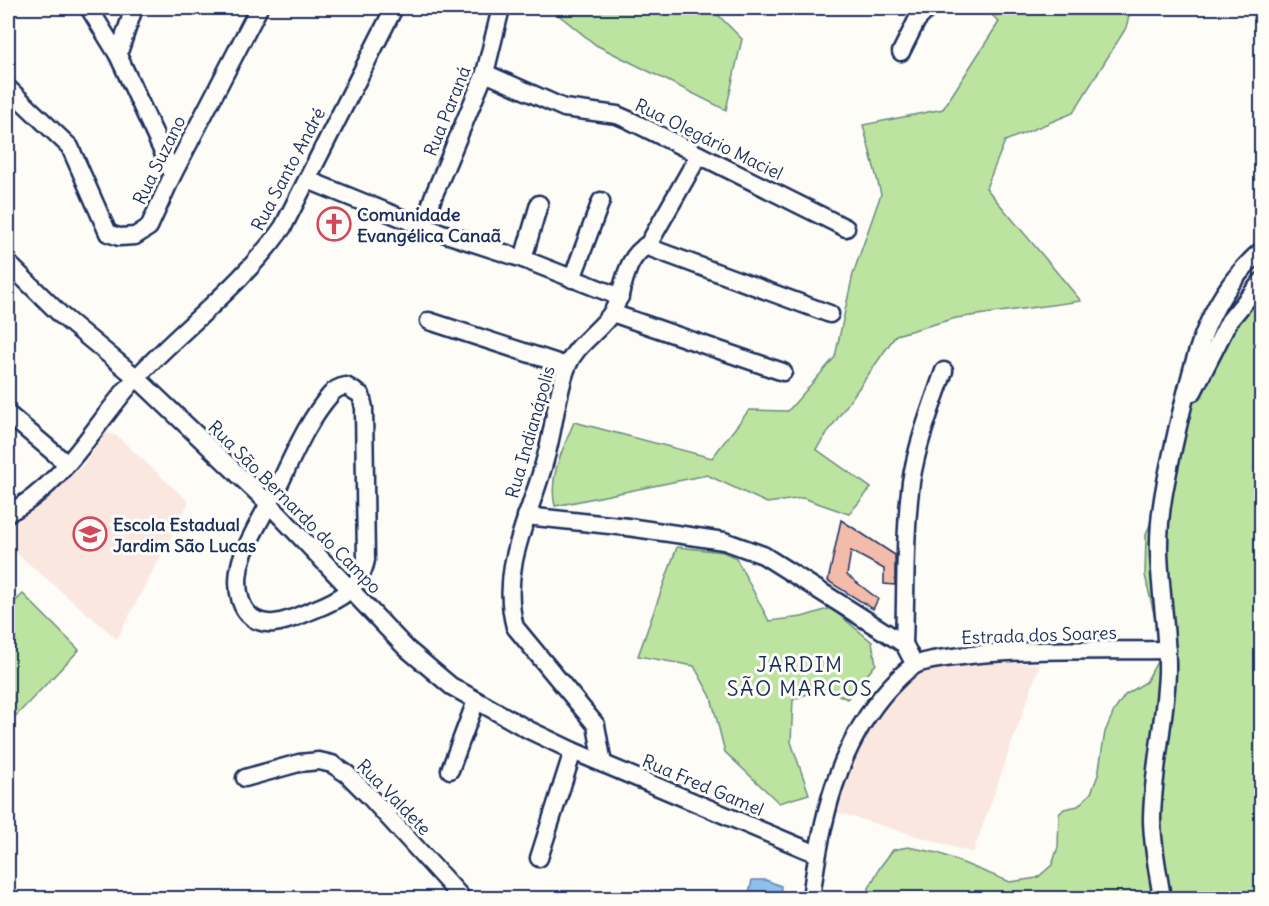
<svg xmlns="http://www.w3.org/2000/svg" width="1269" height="906" viewBox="0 0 1269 906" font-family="Delius,sans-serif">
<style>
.built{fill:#fae8e0}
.green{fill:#bce4a0;stroke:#6c8a7f;stroke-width:1.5}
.water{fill:#90bfeb;stroke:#6185b3;stroke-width:1.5}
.building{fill:#f3bba9;stroke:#1b2f5e;stroke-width:1.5}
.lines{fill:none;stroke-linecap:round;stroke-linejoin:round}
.minor-casing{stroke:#1b2f5e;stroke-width:21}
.minor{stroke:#fdfcf7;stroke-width:16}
.labels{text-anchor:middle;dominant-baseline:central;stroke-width:6;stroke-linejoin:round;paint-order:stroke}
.street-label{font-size:18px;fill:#1b2f5e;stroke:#fdfcf7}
.poi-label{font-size:18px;font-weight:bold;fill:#1b2f5e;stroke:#fdfcf7;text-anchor:start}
.quarter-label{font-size:21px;letter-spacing:1.5px;fill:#1b2f5e;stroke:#fdfcf7}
</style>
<rect width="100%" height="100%" fill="#fdfcf7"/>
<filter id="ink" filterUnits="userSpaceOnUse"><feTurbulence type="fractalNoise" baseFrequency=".0167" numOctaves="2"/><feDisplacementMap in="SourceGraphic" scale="12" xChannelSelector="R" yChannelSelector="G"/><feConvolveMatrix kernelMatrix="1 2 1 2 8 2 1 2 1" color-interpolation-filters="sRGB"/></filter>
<g filter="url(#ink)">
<g class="built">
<polygon points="106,432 117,436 189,502 117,639 8,546 8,522 39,506 84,464"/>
<polygon points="995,662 1040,664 973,853 833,811 853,761 880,712 908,679 931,670"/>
</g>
<g class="green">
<polygon points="550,8 711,8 742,39 726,110 596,45"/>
<path d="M985 8H1131L1126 28 1073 113 1005 141 986 188 1081 301 956 318 896 335 816 449 871 488 849 514 803 498 767 503 707 475 555 506C548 477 563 449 574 422L712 458 749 410 788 411 835 357 853 274 881 194 863 125 943 109 999 22Z"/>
<polygon points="1261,279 1261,898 864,898 880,867 893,850 908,847 938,853 1010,882 1037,878 1052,865 1058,847 1059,814 1064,809 1078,806 1091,793 1098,775 1105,732 1114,711 1125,695 1146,682 1159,658 1159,636 1145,575 1146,535 1156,508 1176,433"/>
<polygon points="677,547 723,552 736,558 769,621 802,617 831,608 872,642 876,664 847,699 823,687 793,700 791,742 809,794 779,803 725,752 711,697 694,666 638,656"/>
<polygon points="23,594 79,650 8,724 8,608"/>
</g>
<polygon class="water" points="752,880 766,880 781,886 780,898 748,898"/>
<g class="building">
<polygon points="324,214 349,223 343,235 319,225"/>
<polygon points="841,520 895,555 895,585 884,584 884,569 851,551 847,575 878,599 873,609 828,581"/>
</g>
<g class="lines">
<g class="minor-casing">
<g id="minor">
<polyline points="89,8 118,55 173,174"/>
<polyline points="901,52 917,20 929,8"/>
<polyline points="118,55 134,8"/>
<polyline points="485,73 564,108 617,115 631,121 846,228"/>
<polyline points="8,88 70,147 108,233 119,237 135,236 149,227 173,174 259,8"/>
<polyline points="308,180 424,227 523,259 620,297"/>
<polyline points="424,227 433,197 485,73 501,8"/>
<polyline points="645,246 830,314"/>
<polyline points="523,259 539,204"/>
<polyline points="8,263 62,316 137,378 269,504 406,648 451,686 529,730 573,751 817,854"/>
<polyline points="572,279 601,201"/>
<polyline points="612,313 783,372"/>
<polyline points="429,321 567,366"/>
<path d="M346 386 361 395 364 408 366 560C360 589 339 600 313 610 300 615 288 622 274 623 236 626 233 581 243 555 253 531 267 508 279 485 294 454 308 420 331 394 335 389 340 387 346 386Z"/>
<polyline points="1193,392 1229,321 1262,281"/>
<polyline points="8,414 66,463"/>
<path d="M8 513C63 486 96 422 136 378 185 326 241 286 283 227L394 8"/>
<polyline points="526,516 628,527 724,541 763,555 904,644 915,665"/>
<path d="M904 644C906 591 904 536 911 482 917 444 931 408 944 371"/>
<path d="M603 764 596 725 515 627C499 567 530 517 545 460 554 430 556 396 567 367 576 343 600 332 613 311 626 288 623 259 648 245L699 155"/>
<polyline points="450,770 476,701"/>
<polyline points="245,778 299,763 319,761 332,764 347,774 369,796 462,898"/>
<polyline points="539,858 573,751"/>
<path d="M811 898C821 822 836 747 889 688 897 680 907 668 917 664 931 659 947 658 962 656 1029 648 1099 651 1167 650"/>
<path d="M1162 898C1158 872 1152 845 1152 818 1153 769 1165 722 1167 673 1168 633 1160 592 1159 551 1158 508 1169 468 1178 426 1195 357 1205 300 1262 250"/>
</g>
</g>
<use href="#minor" class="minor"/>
</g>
</g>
<defs>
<g id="church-ring" transform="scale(1.725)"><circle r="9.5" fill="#fdfcf7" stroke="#d1495b" stroke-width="1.5"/><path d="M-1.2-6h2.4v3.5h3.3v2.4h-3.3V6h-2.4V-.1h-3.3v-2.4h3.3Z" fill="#d1495b"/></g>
<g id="school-ring" transform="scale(1.725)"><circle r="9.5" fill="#fdfcf7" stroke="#d1495b" stroke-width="1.5"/><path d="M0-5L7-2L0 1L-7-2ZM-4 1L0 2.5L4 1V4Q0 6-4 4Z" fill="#d1495b"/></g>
</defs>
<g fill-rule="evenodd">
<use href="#church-ring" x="334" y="224"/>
<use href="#school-ring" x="90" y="534"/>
</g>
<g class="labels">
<g class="street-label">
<text transform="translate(447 111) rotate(-68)">Rua Paraná</text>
<text transform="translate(709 139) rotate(26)">Rua Olegário Maciel</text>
<text transform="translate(159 160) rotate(-64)">Rua Suzano</text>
<text transform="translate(288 169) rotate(-62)">Rua Santo André</text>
<text transform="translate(530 432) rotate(-74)">Rua Indianápolis</text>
<text transform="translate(295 507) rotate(45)">Rua São Bernardo do Campo</text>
<text transform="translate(1039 635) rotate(-2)">Estrada dos Soares</text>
<text transform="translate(703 785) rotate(23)">Rua Fred Gamel</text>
<text transform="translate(394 797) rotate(46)">Rua Valdete</text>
</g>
<g class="poi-label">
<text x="357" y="214">Comunidade<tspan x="357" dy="21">Evangélica Canaã</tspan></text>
<text x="113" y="524">Escola Estadual<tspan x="113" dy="21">Jardim São Lucas</tspan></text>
</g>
<g class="quarter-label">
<text x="800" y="664">JARDIM<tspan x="800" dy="24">SÃO MARCOS</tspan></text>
</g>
</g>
<rect width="1269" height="906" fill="none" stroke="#fdfcf7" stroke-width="30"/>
<rect x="15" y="15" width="1239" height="876" fill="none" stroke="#1b2f5e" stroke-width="2" filter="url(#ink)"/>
</svg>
